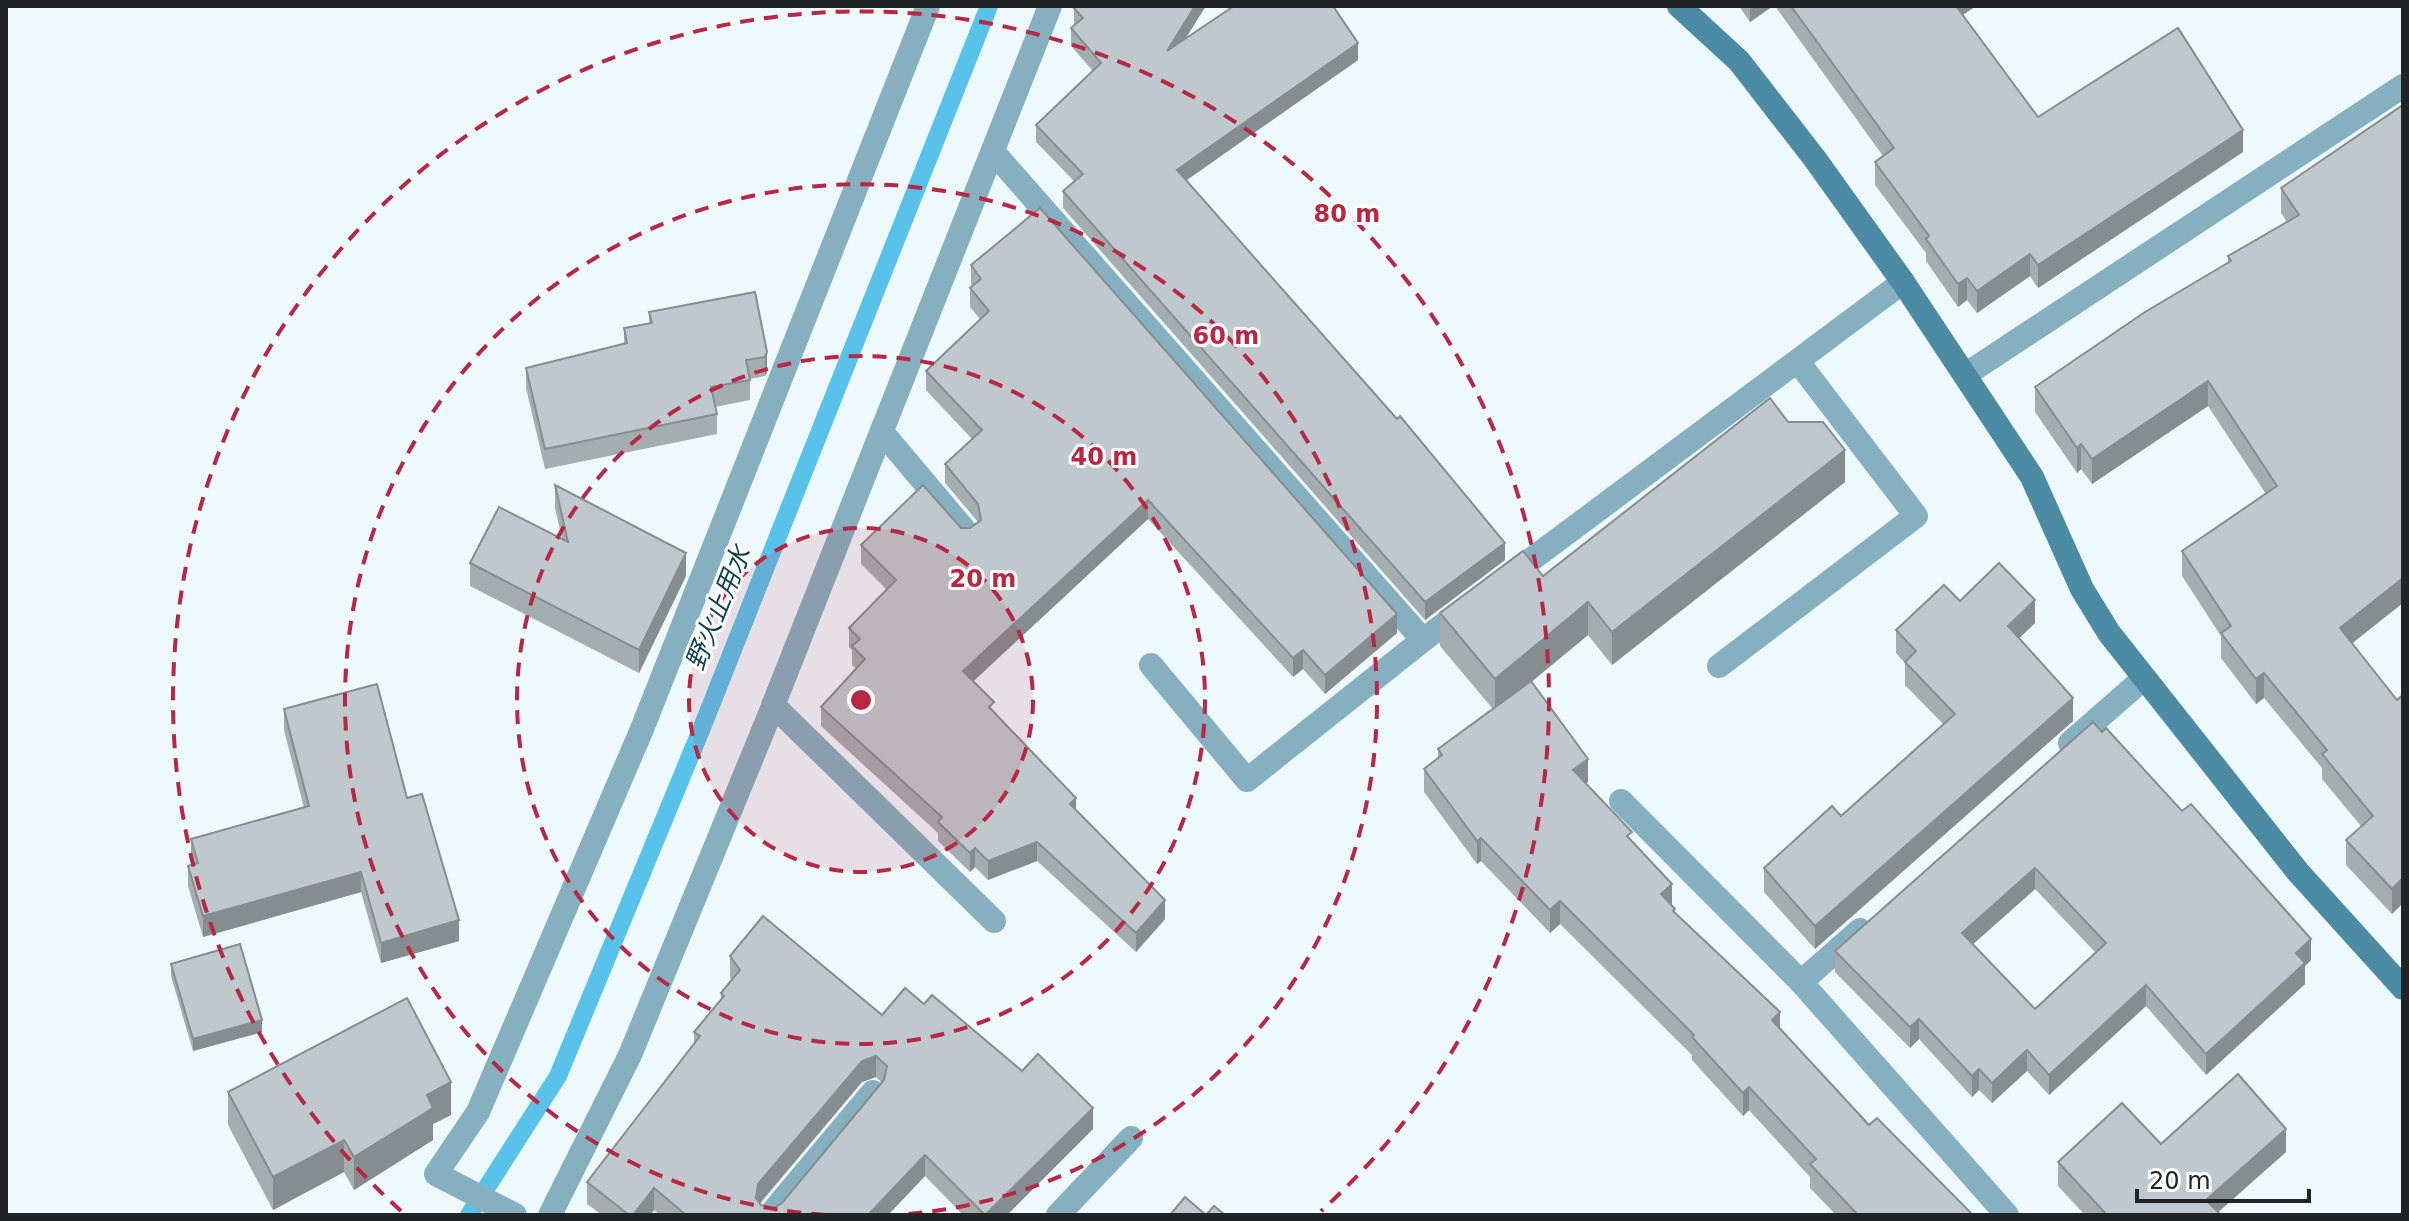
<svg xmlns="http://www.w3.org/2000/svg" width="2409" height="1221" viewBox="0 0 2409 1221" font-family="'DejaVu Sans','Noto Sans JP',sans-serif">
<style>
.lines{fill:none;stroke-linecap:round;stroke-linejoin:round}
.stream{stroke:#58c2ea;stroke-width:18}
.lane{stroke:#86afc0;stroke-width:24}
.street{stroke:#86afc0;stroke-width:24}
.secondary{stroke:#4b8ba4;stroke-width:24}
.wall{fill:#a4adb0;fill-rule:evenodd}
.shaded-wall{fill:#868d90}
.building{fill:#bfc9cd;stroke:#868d90;stroke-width:2;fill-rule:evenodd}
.ring{fill:none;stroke:#b82743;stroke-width:4;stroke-dasharray:14 10}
.labels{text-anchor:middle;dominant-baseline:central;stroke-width:6;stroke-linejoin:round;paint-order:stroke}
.water-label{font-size:26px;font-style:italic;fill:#113f50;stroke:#fff}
.centre{fill:#b82743;stroke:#fff;stroke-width:4}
.ring-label{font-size:24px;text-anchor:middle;font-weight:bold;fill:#b82743;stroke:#fff;stroke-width:6;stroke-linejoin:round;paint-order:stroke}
</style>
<rect width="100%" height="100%" fill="#eef9fd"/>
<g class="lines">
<polyline class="stream" points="469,1215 558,1076 701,730 989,6"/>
<g class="lane">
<polyline points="1719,666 1916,516 1799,363"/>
<polyline points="2070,743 2143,679"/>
<polyline points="1621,801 1801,982 2007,1215"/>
<polyline points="1801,982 1860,930"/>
<polyline points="770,1215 873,1092"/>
</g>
<g class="street">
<polyline points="994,153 1423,640 1465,609"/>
<polyline points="1965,375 2403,86"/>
<polyline points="882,432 967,533"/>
<polyline points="1504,580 1903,282"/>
<polyline points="1151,665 1247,780 1423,640"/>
<polyline points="773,705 994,921"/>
<polyline points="515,1215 436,1174 478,1112 642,729 928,6"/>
<polyline points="550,1215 630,1055 769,716 1050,6"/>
<polyline points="1058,1215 1131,1138"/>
</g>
<polyline class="secondary" points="1679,6 1739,61 1815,159 1903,282 2032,477 2082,589 2109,633 2298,872 2403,988"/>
</g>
<g class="wall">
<polygon points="698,6 728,6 698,8"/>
<polygon points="1739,6 1773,6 1750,22"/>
<polygon points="1775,6 1976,6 1963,15 2038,117 2243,152 2038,288 2030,276 1977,313 1967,300 1958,307 1926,261 1926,253 1875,185 1875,162 1883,156"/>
<polygon points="1074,8 1186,39 1358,60 1186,180 1505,560 1425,620 1063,208 1063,191 1074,181 1036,142 1036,125 1093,71 1071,46 1071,28 1074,25"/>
<polygon points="2403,105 2352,644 2397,700 2403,695 2403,903 2392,914 2346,865 2346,840 2361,826 2322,779 2322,768 2264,698 2256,704 2221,658 2221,636 2182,576 2182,551 2266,494 2208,406 2092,484 2081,469 2077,473 2035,412 2035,387 2228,263 2228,256 2287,222 2281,213 2281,188"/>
<polygon points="971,265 1397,633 1325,694 1303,669 1293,677 1148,519 973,681 994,713 1165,919 1136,952 1037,861 988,880 975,867 970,872 938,841 938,833 821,726 821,707 856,669 852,665 852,650 849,647 849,628 887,590 861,564 861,545 961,528 970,528 978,522 945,483 945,464 972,439 926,390 926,371 980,319 970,307 970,288 973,286 971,284"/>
<polygon points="649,312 767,352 767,372 765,376 750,379 750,400 715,407 717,414 717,434 545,469 526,388 526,368 624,344 624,328 649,324"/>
<polygon points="1788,422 1845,482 1612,665 1588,635 1531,682 1588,782 1586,784 1632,842 1672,905 1675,914 1869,1125 1973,1215 1836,1215 1810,1188 1810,1177 1749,1110 1743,1116 1692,1060 1692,1055 1560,924 1550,933 1481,861 1477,864 1424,792 1424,769 1438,758 1438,749 1493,709 1440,646 1440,613 1543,576"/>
<polygon points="555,485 686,576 639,673 470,586 470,563 562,538 555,508"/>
<polygon points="1960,601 2035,623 2019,638 2073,721 1815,949 1764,892 1764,868 1841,816 1943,724 1905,685 1905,663 1896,653 1896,630"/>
<polygon points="284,709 407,798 459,941 381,963 361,892 203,937 188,886 188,866 193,864 191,859 191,839 304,808 284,730"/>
<path d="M2093 722 2311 960 2305 966V984L2206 1075 2146 1006 2049 1095 2027 1071 1992 1103 1979 1090 1972 1097 1919 1039 1910 1048 1835 972V951ZM2035 889 2096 953 2035 1009 1973 944Z"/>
<path d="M730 956 882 1015 924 1004 1022 1071 1093 1129 1007 1215H963L925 1176 888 1215H660L654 1210 650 1215H602L587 1204V1182L694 1043V1032L721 1001V993L731 980 730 977ZM876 1077 882 1083 782 1203 774 1208 761 1205 760 1204 862 1082Z"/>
<polygon points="171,964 262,1032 193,1051 171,976"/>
<polygon points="228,1092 451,1115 433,1124 433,1140 354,1190 344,1172 273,1210 228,1125"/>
<polygon points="2161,1144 2286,1152 2218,1212 2221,1215 2085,1215 2058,1186 2058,1162"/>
</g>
<g class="shaded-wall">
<polygon points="1195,6 1206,6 1167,68 1167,51"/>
<polygon points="1750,6 1773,6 1750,22"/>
<polygon points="1952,6 1976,6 1952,22"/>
<polygon points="1358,43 1358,60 1177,187 1177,170"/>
<polygon points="2243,130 2243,152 2038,288 2038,265"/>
<polygon points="2030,254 2030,276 1977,313 1977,291"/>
<polygon points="1967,278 1967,300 1958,307 1958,284"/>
<polygon points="767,352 767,372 765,376 765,357"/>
<polygon points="2208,381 2208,406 2092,484 2092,459"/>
<polygon points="2081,444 2081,469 2077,473 2077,448"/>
<polygon points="1845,450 1845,482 1612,665 1612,632"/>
<polygon points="1148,500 1148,519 963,691 963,671"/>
<polygon points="1505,543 1505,560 1425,620 1425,602"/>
<polygon points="686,553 686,576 639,673 639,650"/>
<polygon points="2403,578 2403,603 2340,653 2340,628"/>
<polygon points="2035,600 2035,623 2008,649 2008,626"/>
<polygon points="1588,602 1588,635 1495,712 1495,679"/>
<polygon points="1397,614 1397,633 1325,694 1325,675"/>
<polygon points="1303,650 1303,669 1293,677 1293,658"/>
<polygon points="2264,673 2264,698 2256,704 2256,679"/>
<polygon points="2073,698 2073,721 1815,949 1815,926"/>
<polygon points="1588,759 1588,782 1573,794 1573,770"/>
<polygon points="1076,798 1076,817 1070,804"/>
<polygon points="1481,838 1481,861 1477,864 1477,841"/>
<polygon points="1037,842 1037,861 988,880 988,861"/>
<polygon points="975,848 975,867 970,872 970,853"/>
<polygon points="2035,868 2035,889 1962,954 1962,933"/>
<polygon points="361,872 361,892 203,937 203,916"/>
<polygon points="2403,878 2403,903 2392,914 2392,889"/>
<polygon points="1672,884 1672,907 1661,894"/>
<polygon points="1165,900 1165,919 1136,952 1136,933"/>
<polygon points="1560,901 1560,924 1550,933 1550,910"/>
<polygon points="459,920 459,941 381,963 381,943"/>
<polygon points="2311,939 2311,960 2305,966 2305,984 2206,1075 2206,1054 2296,953"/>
<polygon points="2146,985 2146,1006 2049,1095 2049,1075"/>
<polygon points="1780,1012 1780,1036 1772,1020"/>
<polygon points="1919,1019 1919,1039 1910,1048 1910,1027"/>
<polygon points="262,1020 262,1032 193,1051 193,1039"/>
<polygon points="2027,1050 2027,1071 1992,1103 1992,1083"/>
<polygon points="876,1056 876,1077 862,1082 758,1205 756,1198 758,1184 862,1061"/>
<polygon points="1979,1069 1979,1090 1972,1097 1972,1076"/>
<polygon points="451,1082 451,1115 433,1124 433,1140 354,1190 354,1157 427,1095"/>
<polygon points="1749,1087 1749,1110 1743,1116 1743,1093"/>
<polygon points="1093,1108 1093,1129 1007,1215 985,1215"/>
<polygon points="2286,1129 2286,1152 2215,1215 2206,1200"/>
<polygon points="344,1140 344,1172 273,1210 273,1177"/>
<polygon points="925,1155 925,1176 888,1215 868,1215"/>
<polygon points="654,1188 654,1210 650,1215 633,1215"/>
</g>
<g class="building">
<polygon points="1076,6 1195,6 1167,51 1234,6 1333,6 1358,43 1177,170 1397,419 1400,416 1505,543 1425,602 1063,191 1083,174 1036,125 1101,63 1071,28 1083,18 1074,8"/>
<polygon points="1791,6 1956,6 2038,117 2178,28 2243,130 2038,265 2030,254 1977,291 1967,278 1958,284 1926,239 1929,236 1875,162 1894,148"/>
<polygon points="2403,105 2403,578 2340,628 2397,700 2403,695 2403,878 2392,889 2346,840 2373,816 2322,754 2327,750 2264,673 2256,679 2221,633 2231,626 2182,551 2277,486 2208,381 2092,459 2081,444 2077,448 2035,387 2145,312 2231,261 2228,256 2299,215 2281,188"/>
<polygon points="1040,208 1397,614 1325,675 1303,650 1293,658 1148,500 963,671 994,702 989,707 1076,798 1070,804 1165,900 1136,933 1037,842 988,861 975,848 970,853 938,822 942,817 821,707 865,659 852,646 860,639 849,628 896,580 861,545 923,485 961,528 970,528 981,520 978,504 945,464 982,430 926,371 989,311 970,288 981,279 971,265"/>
<polygon points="755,292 767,352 765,357 746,360 750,380 711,387 717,414 545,449 526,368 627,343 624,328 652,323 649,312"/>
<polygon points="1770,398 1788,422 1823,422 1845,450 1612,632 1588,602 1495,679 1440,613 1523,551 1543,576"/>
<polygon points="555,485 686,553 639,650 470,563 499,507 568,542"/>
<polygon points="1999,563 2035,600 2008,626 2073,698 1815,926 1764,868 1832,806 1841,816 1955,714 1905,662 1916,651 1896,630 1944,585 1960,601"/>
<polygon points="1531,681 1588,759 1573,770 1632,832 1627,836 1672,884 1661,894 1675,909 1673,911 1780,1012 1772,1020 1869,1125 1877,1118 1973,1215 1858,1215 1810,1164 1816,1159 1749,1087 1743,1093 1692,1037 1694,1035 1560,901 1550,910 1481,838 1477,841 1424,769 1442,755 1438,749"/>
<polygon points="377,684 407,798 422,794 459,920 381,943 361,872 203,916 188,866 198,863 191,839 309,806 284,709"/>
<path d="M2093 722 2102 732 2106 728 2182 811 2191 804 2311 939 2296 953 2305 963 2206 1054 2146 985 2049 1075 2027 1050 1992 1083 1979 1069 1972 1076 1919 1019 1910 1027 1835 951ZM2035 868 2106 943 2035 1009 1962 933Z"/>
<path d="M763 916 882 1015 905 988 924 1004 932 995 1022 1071 1038 1054 1093 1108 985 1215 925 1155 868 1215H686L654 1188 633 1215H629L587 1182 700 1036 694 1032 724 996 721 993 740 970 730 956ZM876 1056 887 1066 884 1080 782 1203 774 1208 761 1205 756 1198 758 1184 862 1061Z"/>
<polygon points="240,944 262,1020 193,1039 171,964"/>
<polygon points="407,998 451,1082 427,1095 433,1108 354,1157 344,1140 273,1177 228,1092"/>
<polygon points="2238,1074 2286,1129 2206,1200 2221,1215 2107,1215 2058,1162 2122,1103 2161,1144"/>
<polygon points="1185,1197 1206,1215 1214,1206 1225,1215 1170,1215"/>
</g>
<circle cx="861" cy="700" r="172" fill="#b82743" fill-opacity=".12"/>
<g class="ring">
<circle cx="861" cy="700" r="172"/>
<circle cx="861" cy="700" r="344"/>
<path d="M825 1215A516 516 0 1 1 897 1215"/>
<path d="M401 1211A688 688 0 1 1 1321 1211"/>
</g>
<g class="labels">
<g class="water-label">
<text transform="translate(718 608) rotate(-68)">野火止用水</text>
</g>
</g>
<circle cx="861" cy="700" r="12" class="centre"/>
<g class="ring-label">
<text x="1347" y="222">80 m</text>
<text x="1226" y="344">60 m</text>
<text x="1104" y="465">40 m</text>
<text x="983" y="587">20 m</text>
</g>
<rect width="2409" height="1221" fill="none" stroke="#202426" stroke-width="16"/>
<path d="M2137 1189v12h172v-12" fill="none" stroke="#202426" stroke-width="4"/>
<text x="2149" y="1189" font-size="24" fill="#202426" stroke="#ffffff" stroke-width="6" paint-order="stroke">20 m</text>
</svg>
